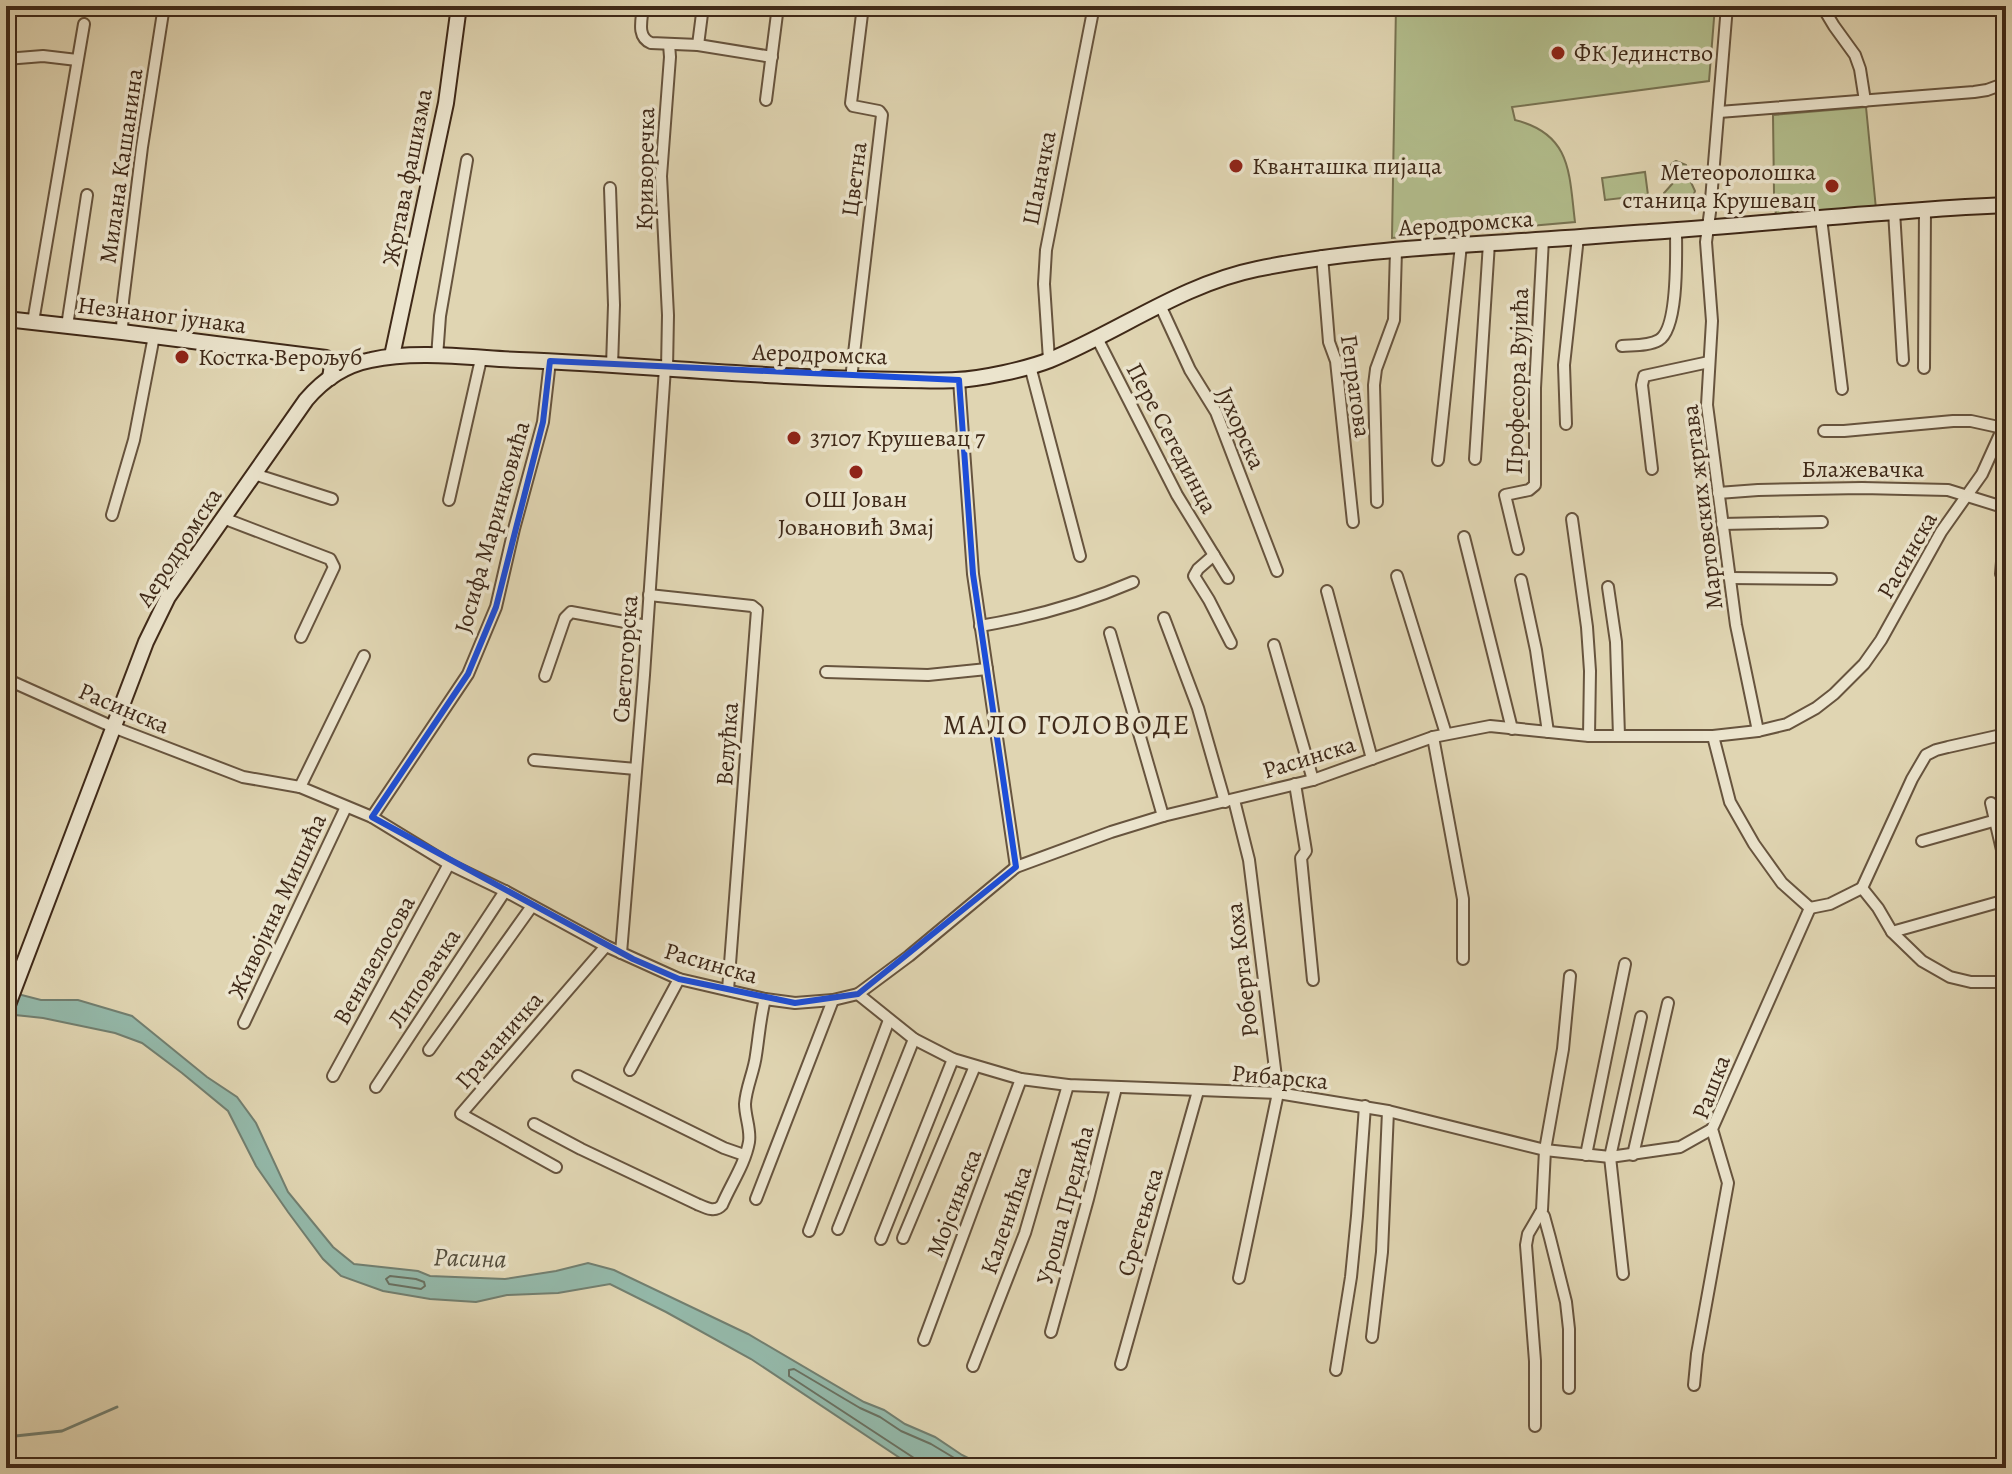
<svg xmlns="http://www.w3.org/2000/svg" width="2012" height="1474" viewBox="0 0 2012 1474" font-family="Alegreya,serif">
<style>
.green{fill:#b2bd8c;stroke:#787352;stroke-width:2}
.water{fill:#94b9aa;stroke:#727f70;stroke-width:2}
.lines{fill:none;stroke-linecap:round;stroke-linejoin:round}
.shore{stroke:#6a7161;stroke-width:2}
.stream{stroke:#727f70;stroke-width:3}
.street-casing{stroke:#67543e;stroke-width:14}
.secondary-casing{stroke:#3f2918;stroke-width:18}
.street{stroke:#ebe4cd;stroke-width:10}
.secondary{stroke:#ebe4cd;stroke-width:14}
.marked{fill:none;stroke:#1d4ed8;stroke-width:6;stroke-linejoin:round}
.poi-dot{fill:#8f2418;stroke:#ebe4cd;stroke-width:3}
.labels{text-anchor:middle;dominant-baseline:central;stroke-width:7;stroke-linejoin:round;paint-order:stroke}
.poi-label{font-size:24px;fill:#3f2918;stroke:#ebe4cd;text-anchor:start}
.street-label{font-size:24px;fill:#3f2918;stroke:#ebe4cd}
.water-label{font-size:26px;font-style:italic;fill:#544d3c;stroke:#ebe4cd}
.quarter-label{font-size:28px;letter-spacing:2px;fill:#3f2918;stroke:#ebe4cd}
</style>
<rect width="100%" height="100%" fill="#e0d5b2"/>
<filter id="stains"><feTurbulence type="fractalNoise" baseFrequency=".0025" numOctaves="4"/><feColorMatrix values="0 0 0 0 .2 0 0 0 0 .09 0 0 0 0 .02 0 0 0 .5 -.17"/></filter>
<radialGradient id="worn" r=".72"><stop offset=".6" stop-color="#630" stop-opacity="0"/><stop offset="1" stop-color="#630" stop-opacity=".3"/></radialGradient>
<g class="green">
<path d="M1396 6H1715L1709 81 1512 107 1515 120C1572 134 1569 174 1575 222L1392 238Z"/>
<polygon points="1866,107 1877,219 1777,228 1774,193 1773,115"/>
<path d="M1676 161 1686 165 1689 178 1695 191 1693 196 1689 199 1678 196 1670 201 1665 198 1664 193 1673 183C1673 174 1664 167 1676 161Z"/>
<polygon points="1645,172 1648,195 1605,200 1602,178"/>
</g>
<polygon class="water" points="6,991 41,1000 78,1000 132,1016 207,1077 237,1097 256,1123 288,1192 333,1247 354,1264 418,1271 430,1276 505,1279 556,1271 588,1263 614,1270 748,1334 864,1402 884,1410 905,1424 935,1437 962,1455 988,1468 915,1468 751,1359 666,1312 610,1284 558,1293 507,1295 476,1302 430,1299 383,1291 341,1276 323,1259 288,1212 256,1166 228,1111 182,1073 142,1043 115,1033 43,1018 6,1014"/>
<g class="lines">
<g class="shore">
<polygon points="390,1276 416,1279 424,1282 425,1286 421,1289 389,1284 386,1279"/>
<polyline points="918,1468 918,1462 914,1458 789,1376 789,1370 794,1369 860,1408 880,1417 901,1431 931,1444 971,1468"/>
</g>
<polyline class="stream" points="6,1437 62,1431 117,1407"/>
<g class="street-casing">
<g id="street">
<path d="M643 6C642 19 636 37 651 43L698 45 772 57"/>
<polyline points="1727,6 1710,212 1706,242 1712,321 1707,405 1736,625 1758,731"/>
<polyline points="1822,6 1834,26 1855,55 1860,69 1865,101"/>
<polyline points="698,45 703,6"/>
<polyline points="6,59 43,56 77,60"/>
<polyline points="766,100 778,6"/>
<polyline points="1719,112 1974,92 1987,90 2006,83"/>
<polyline points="610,188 614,305 612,366"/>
<polyline points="1894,211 1903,360"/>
<polyline points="1821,218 1842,389"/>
<polyline points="1322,256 1329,342 1336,361 1353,522"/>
<polyline points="1160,305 1190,370 1216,412 1277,571"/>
<polyline points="33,322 84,24"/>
<polyline points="67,326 87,195"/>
<polyline points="122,332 123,301 142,147 164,6"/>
<polyline points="1097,338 1177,495 1228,578"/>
<path d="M1622 346C1633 345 1649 346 1659 340 1679 328 1676 252 1676 230"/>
<polyline points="437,357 440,316 467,160"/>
<polyline points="1049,360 1044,284 1046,250 1094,6"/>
<polyline points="1030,366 1080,556"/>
<polyline points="1924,368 1925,208"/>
<polyline points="667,369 668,315 661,176 670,57 669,44"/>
<polyline points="851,379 882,115 879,111 853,106 851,103 863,6"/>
<polyline points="959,380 973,574 1016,867"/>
<polyline points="1566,424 1564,365 1578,237"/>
<polyline points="1824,431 1844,431 1953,421 1971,421 2003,428"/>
<polyline points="1475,459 1489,243"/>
<polyline points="1438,460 1461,245"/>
<polyline points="1652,469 1642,385 1644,376 1709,362"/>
<polyline points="254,474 332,499"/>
<polyline points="1718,493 1758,490 1862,488 1948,490 2006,508"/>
<polyline points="449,500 481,359"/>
<polyline points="1377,502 1374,385 1376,369 1394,320 1396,250"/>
<polyline points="112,515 134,440 154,336"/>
<polyline points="223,518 330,559 334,567 301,637"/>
<polyline points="1572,519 1587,627 1590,671 1589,736"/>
<polyline points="1722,524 1822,522"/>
<polyline points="1464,537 1512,729"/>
<polyline points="1518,549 1505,495 1529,490 1535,485 1535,388 1543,239"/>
<polyline points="1214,555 1198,569 1194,576 1209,600 1231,643"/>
<polyline points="2001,574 2006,513"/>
<polyline points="1397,576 1446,734"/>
<polyline points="1730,578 1831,579"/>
<polyline points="1521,580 1536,650 1548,732"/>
<polyline points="1608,587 1616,642 1619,736"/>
<polyline points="1327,591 1372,759"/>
<polyline points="649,595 752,606 757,610 728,990"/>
<polyline points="1164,618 1198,708 1225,802"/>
<path d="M980 626C1034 617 1082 604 1133 582"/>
<polyline points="1110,633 1163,816"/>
<polyline points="1274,645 1313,780"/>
<polyline points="826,672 928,675 987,669"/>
<polyline points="545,676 565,618 571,612 647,626"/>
<polyline points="6,679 113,727 243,777 300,787 372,817 449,864 505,891 606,946 679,979 765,999 795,1003 833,1000 858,994 909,956 1016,867 1111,832 1163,816 1313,780 1433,737 1490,726 1589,736 1713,736 1758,731 1787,724 1816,708 1834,694 1864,664 1881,640 1941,532 1982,474 2006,421"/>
<polyline points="1713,736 1730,802 1754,844 1782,883 1810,908 1830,904 1862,888"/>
<polyline points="1433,737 1463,899 1463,959"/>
<polyline points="534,760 636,769"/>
<polyline points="1295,784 1306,851 1301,858 1313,980"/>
<polyline points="300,787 364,656"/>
<polyline points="1234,800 1249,860 1278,1093 1239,1278"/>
<polyline points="1991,803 2006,867"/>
<polyline points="372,817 468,674 496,607 514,529 543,422 550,361"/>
<polyline points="1922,841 1993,821"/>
<polyline points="1862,888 1912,779 1926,755 1936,750 1948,747 2006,734"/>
<polyline points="1862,888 1878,908 1892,932 1922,961 1950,977 1971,982 2006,982"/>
<polyline points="1892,932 2006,900"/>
<polyline points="621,953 644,675 665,368"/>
<polyline points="858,994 914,1039 953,1059 1021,1079 1068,1085 1278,1093 1388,1111 1545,1150 1610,1157 1680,1147 1712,1129"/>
<polyline points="244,1023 346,807"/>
<polyline points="429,1050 532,906"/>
<polyline points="630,1070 679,979"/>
<polyline points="333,1076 449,864"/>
<polyline points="578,1076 724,1148 744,1155"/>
<polyline points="376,1087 505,891"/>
<path d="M534 1124 581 1149 697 1204C706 1208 715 1213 722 1205 731 1184 745 1164 749 1142 751 1129 745 1117 745 1104 746 1087 754 1072 756 1055 759 1036 760 1018 765 999"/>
<polyline points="1586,1155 1625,964"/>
<polyline points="1633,1155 1668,1003"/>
<polyline points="556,1167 461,1114 606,946"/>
<polyline points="756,1199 833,1000"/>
<polyline points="1540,1214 1544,1216 1550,1238 1566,1302 1569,1329 1569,1388"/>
<polyline points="838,1229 914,1039"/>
<polyline points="809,1231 889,1020"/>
<polyline points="903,1238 975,1066"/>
<polyline points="881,1239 953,1059"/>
<polyline points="1623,1274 1610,1157 1641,1017"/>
<polyline points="1051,1332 1088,1199 1116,1088"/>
<polyline points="1372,1337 1382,1252 1388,1111"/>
<polyline points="924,1340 1021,1079"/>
<polyline points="1121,1364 1198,1091"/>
<polyline points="973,1366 1025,1233 1068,1085"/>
<polyline points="1336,1370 1351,1277 1357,1216 1365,1106"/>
<polyline points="1694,1385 1697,1354 1728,1183 1712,1129 1810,908"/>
<polyline points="1535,1426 1535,1361 1526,1245 1528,1234 1542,1210 1545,1150 1563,1049 1570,976"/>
</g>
</g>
<g class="secondary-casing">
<g id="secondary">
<polyline points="6,319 122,332 326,358 332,365 330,378"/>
<polyline points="392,356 446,103 459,6"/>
<path d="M6 1010 146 642 168 597 306 400C323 380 345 365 371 360 416 350 474 358 519 360 648 365 775 379 904 380 921 380 939 381 956 380 981 379 1027 369 1050 360 1120 331 1183 284 1257 269 1335 253 1413 248 1492 243 1544 240 1596 236 1649 232 1768 224 1886 210 2006 205"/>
</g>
</g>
<use href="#street" class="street"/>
<use href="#secondary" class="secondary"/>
</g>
<path class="marked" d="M550 361 959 380 973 574 1016 867 858 994 795 1003 679 979 633 959 372 817 468 674 496 607 543 422Z"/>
<g class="poi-dot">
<circle cx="1558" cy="53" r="8"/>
<circle cx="1236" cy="166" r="8"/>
<circle cx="1832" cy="186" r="8"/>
<circle cx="182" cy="357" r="8"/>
<circle cx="794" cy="438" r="8"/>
<circle cx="856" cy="472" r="8"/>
</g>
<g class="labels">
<g class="poi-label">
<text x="1574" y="53">ФК Јединство</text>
<text x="1252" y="166">Кванташка пијаца</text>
<text x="1816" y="172" text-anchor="end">Метеоролошка<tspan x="1816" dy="28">станица Крушевац</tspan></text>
<text x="198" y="357">Костка Верољуб</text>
<text x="810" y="438">37107 Крушевац 7</text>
<text x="856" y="499" text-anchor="middle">ОШ Јован<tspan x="856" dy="28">Јовановић Змај</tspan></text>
</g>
<g class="street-label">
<text transform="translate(121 166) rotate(-82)">Милана Кашанина</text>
<text transform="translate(645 169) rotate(-89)">Криворечка</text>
<text transform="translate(407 177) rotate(-79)">Жртава фашизма</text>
<text transform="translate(1039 178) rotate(-79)">Шаначка</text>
<text transform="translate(854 179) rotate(-83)">Цветна</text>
<text transform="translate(1466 223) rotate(-4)">Аеродромска</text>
<text transform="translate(162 315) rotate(7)">Незнаног јунака</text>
<text transform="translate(820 354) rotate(2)">Аеродромска</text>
<text transform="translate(1517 381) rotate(-88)">Професора Вујића</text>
<text transform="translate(1356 386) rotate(82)">Гепратова</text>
<text transform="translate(1241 428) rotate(66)">Јухорска</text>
<text transform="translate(1172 438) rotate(62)">Пере Сегединца</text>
<text x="1863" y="469">Блажевачка</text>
<text transform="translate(1702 507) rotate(-97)">Мартовских жртава</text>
<text transform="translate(492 527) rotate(-74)">Јосифа Маринковића</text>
<text transform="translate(179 547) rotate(-57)">Аеродромска</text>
<text transform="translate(1907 555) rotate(-60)">Расинска</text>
<text transform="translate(625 659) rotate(-86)">Светогорска</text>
<text transform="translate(124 708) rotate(23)">Расинска</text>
<text transform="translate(727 744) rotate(-86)">Велућка</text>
<text transform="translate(1309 757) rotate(-17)">Расинска</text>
<text transform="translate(277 906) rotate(-65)">Живојина Мишића</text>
<text transform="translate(374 960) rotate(-61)">Венизелосова</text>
<text transform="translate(711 963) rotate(16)">Расинска</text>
<text transform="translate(1242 970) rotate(-97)">Роберта Коха</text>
<text transform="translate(424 978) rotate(-57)">Липовачка</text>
<text transform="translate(499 1040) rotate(-49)">Грачаничка</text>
<text transform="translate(1280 1077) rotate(5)">Рибарска</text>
<text transform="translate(1711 1087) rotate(-69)">Рашка</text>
<text transform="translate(954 1203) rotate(-69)">Мојсињска</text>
<text transform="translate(1065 1205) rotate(-75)">Уроша Предића</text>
<text transform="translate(1006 1220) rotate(-71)">Каленићка</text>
<text transform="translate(1140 1222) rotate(-74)">Сретењска</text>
</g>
<g class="water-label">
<text transform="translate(470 1258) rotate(2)">Расина</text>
</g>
<g class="quarter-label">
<text x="1067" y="725">МАЛО ГОЛОВОДЕ</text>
</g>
</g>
<rect width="2012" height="1474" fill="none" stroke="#e0d5b2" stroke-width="32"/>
<rect x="8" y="8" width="1996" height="1458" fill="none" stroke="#3f2918" stroke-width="4"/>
<rect x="16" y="16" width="1980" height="1442" fill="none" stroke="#3f2918" stroke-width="2"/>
<rect width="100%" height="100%" filter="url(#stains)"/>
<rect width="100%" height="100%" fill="url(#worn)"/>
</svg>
